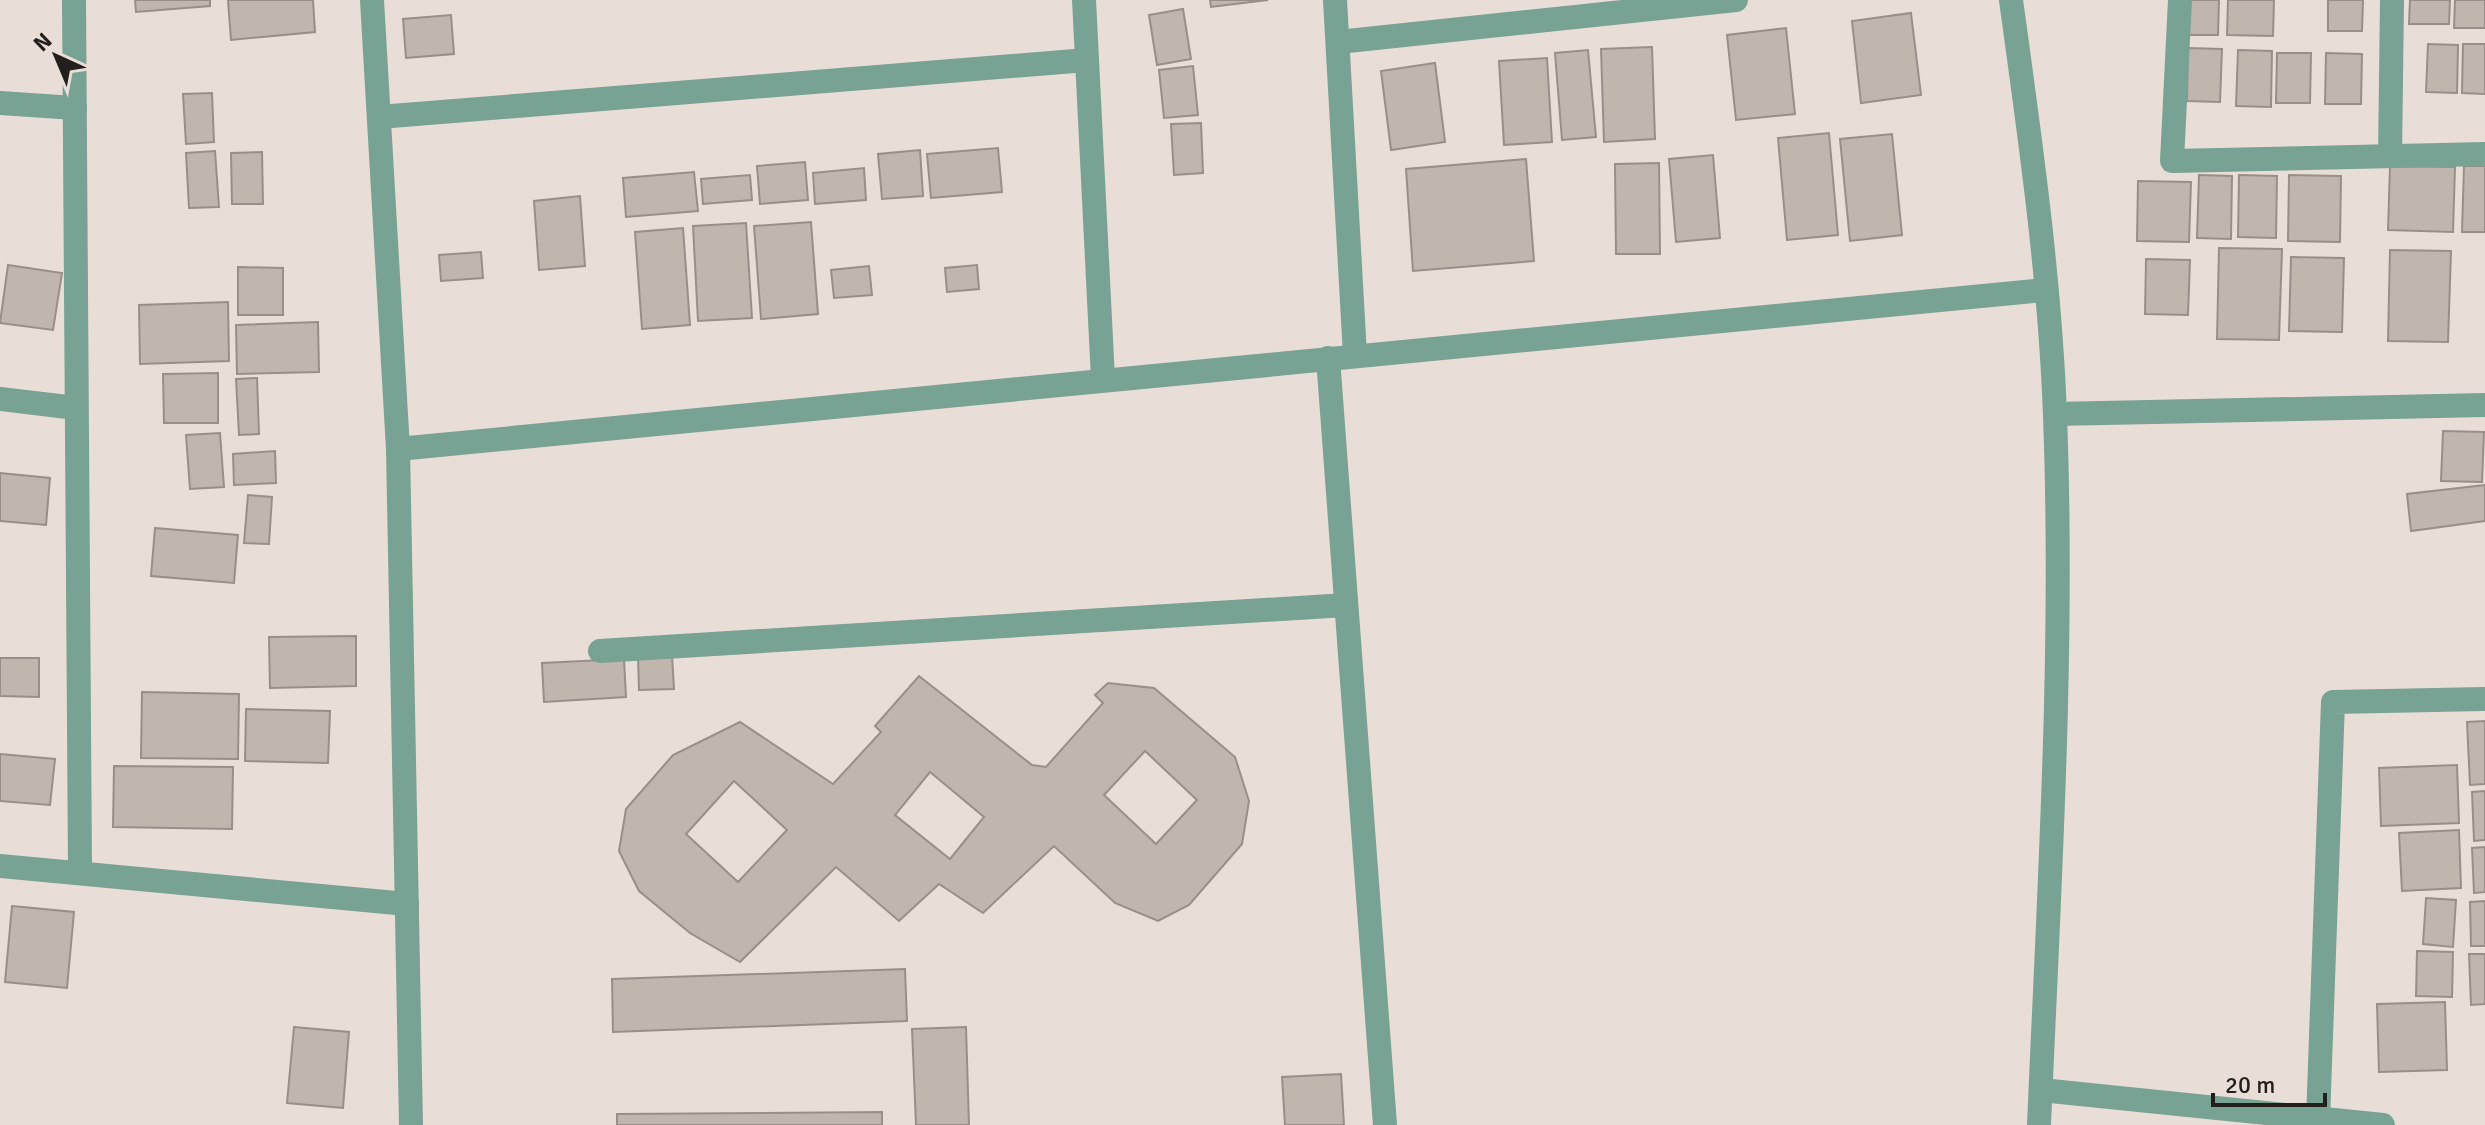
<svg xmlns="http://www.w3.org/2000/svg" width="2485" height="1125" viewBox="0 0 2485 1125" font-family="Signika,sans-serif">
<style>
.building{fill:#c0b6ae;stroke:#998f88;stroke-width:2;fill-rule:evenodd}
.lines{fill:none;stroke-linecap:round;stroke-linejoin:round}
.minor{stroke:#78a293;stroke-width:24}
</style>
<rect width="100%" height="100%" fill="#e9ded7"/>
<g class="building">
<polygon points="135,0 210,0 210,6 136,12"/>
<polygon points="228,0 313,0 315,32 231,40"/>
<polygon points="1210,0 1268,0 1211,7"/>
<polygon points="2190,0 2219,0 2218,35 2189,35"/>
<polygon points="2228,0 2274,0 2273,36 2227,35"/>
<polygon points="2328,0 2363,0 2362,31 2328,31"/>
<polygon points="2410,0 2450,0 2449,24 2409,24"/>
<polygon points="2455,0 2485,0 2485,28 2454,28"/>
<polygon points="1183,9 1191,59 1157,65 1149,15"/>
<polygon points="1911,13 1921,95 1861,103 1852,21"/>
<polygon points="451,15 454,54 406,58 403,19"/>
<polygon points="1786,28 1795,114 1736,120 1727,35"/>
<polygon points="2428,44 2458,45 2457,93 2426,92"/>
<polygon points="2463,44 2485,44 2485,94 2462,93"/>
<polygon points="1652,47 1655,139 1604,142 1601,49"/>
<polygon points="2188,48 2222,49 2220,102 2187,101"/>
<polygon points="1588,50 1596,137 1562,140 1555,53"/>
<polygon points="2238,50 2272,51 2271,107 2236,106"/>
<polygon points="2277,53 2311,53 2310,103 2276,103"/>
<polygon points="2326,53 2362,54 2361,104 2325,104"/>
<polygon points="1547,58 1552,142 1504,145 1499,61"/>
<polygon points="1435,63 1445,142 1391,150 1381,71"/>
<polygon points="1193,66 1198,115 1164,118 1159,70"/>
<polygon points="212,93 214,142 186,144 183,94"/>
<polygon points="1201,123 1203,173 1174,175 1171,124"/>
<polygon points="1829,133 1838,235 1787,240 1778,138"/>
<polygon points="1892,134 1902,235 1850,241 1840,139"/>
<polygon points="998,148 1002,192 931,198 927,154"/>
<polygon points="920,150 923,196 882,199 878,154"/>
<polygon points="215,151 219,207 189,208 186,153"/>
<polygon points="262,152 263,204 232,204 231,153"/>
<polygon points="1713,155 1720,238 1676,242 1669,159"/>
<polygon points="1526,159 1534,261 1413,271 1406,169"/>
<polygon points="805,162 808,200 760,204 757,166"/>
<polygon points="1659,163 1660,254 1616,254 1615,164"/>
<polygon points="2390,166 2455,167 2453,232 2388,230"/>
<polygon points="2464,166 2485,166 2485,232 2462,232"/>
<polygon points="864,168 866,200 815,204 813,173"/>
<polygon points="694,172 698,211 626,217 623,178"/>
<polygon points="750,175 752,200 703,204 701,179"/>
<polygon points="2199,175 2232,176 2231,239 2197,238"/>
<polygon points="2239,175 2277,176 2276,238 2238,237"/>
<polygon points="2289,175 2341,176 2340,242 2288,241"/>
<polygon points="2138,181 2191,182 2189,242 2137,241"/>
<polygon points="580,196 585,266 539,270 534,201"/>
<polygon points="811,222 818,314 761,319 754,226"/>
<polygon points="746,223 752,318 698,321 693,226"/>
<polygon points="683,228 690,325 642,329 635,232"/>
<polygon points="2219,248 2282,249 2279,340 2217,339"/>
<polygon points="2390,250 2451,251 2448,342 2388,341"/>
<polygon points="481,252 483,278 441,281 439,255"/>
<polygon points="2291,257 2344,258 2342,332 2289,331"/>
<polygon points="2146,259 2190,260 2188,315 2145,314"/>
<polygon points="8,265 62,273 53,330 0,323"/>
<polygon points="977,265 979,289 947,292 945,268"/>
<polygon points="869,266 872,295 834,298 831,270"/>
<polygon points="238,267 283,268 283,315 238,315"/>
<polygon points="228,302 229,361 140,364 139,305"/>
<polygon points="318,322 319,372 237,374 236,325"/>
<polygon points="218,373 218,423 164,423 163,374"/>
<polygon points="257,378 259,434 239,435 236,379"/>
<polygon points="2443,431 2484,432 2482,482 2441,481"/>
<polygon points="220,433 224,487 190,489 186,435"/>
<polygon points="275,451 276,483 234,485 233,454"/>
<polygon points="0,473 50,478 46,525 0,521"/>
<polygon points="2485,485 2485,521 2411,531 2407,494"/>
<polygon points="248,495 272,497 269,544 244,543"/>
<polygon points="155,528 238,535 234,583 151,576"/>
<polygon points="356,636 356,686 270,688 269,637"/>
<polygon points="672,655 674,689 639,690 638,656"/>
<polygon points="0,658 39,658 39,697 0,696"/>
<polygon points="624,659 626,697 544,702 542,663"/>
<path d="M919 676 1032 765 1046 767 1103 703 1095 695 1108 683 1154 688 1235 757 1249 801 1242 844 1189 905 1158 921 1115 903 1054 846 983 913 939 884 899 921 836 867 740 962 690 933 639 891 619 851 626 809 673 755 740 722 833 784 881 732 875 726ZM1145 751 1197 800 1156 844 1104 795ZM930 772 984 817 950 859 895 815ZM734 781 787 830 738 882 686 834Z"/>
<polygon points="142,692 239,694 238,759 141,758"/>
<polygon points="246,709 330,711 328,763 245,761"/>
<polygon points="2485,721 2485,784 2470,785 2467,722"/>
<polygon points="0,754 55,759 50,805 0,801"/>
<polygon points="2457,765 2459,823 2381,826 2379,768"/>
<polygon points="114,766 233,767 232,829 113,827"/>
<polygon points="2485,791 2485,840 2474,841 2472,792"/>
<polygon points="2459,830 2461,888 2402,891 2399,833"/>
<polygon points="2485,847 2485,892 2474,893 2472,848"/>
<polygon points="2426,898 2456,900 2453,947 2423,944"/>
<polygon points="2485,901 2485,946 2471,946 2470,902"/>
<polygon points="12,906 74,912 67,988 5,982"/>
<polygon points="2417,951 2453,952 2452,997 2416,996"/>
<polygon points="2469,954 2485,954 2485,1004 2471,1005"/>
<polygon points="905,969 907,1021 613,1032 612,979"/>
<polygon points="2445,1002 2447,1070 2379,1072 2377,1004"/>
<polygon points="294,1027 349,1032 343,1108 287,1103"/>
<polygon points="966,1027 969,1125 916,1125 912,1029"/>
<polygon points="1341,1074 1344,1125 1285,1125 1282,1077"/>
<polygon points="882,1112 882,1125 617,1125 617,1114"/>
</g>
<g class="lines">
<g class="minor">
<polyline points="74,0 80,871"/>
<polyline points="372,0 398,449 411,1125"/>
<polyline points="1084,0 1103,379"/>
<polyline points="1335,0 1355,355"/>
<path d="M2011 0C2030 138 2050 277 2055 416 2064 652 2049 889 2039 1125"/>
<polyline points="2180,0 2172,161 2485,154"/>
<polyline points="1338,42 1736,0"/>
<polyline points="0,103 75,108"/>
<polyline points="379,117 1087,60"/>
<polyline points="2390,156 2392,0"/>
<polyline points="1328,358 1385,1125"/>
<polyline points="0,399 76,408"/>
<polyline points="2055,414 2485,405"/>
<polyline points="398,449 2044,290"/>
<polyline points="600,651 1346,605"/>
<polyline points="0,866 407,904"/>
<polyline points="2041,1090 2383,1125"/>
<polyline points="2318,1120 2333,702 2485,699"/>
</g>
</g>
<g transform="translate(56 56) rotate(316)" stroke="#e9ded7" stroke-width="6" paint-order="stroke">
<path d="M0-6L14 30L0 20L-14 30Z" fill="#231f1d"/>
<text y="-12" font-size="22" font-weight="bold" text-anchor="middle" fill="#231f1d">N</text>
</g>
<path d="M2213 1093v12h112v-12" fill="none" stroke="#231f1d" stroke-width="4"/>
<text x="2225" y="1093" font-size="24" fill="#231f1d" stroke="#e9ded7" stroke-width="6" paint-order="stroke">20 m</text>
</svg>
